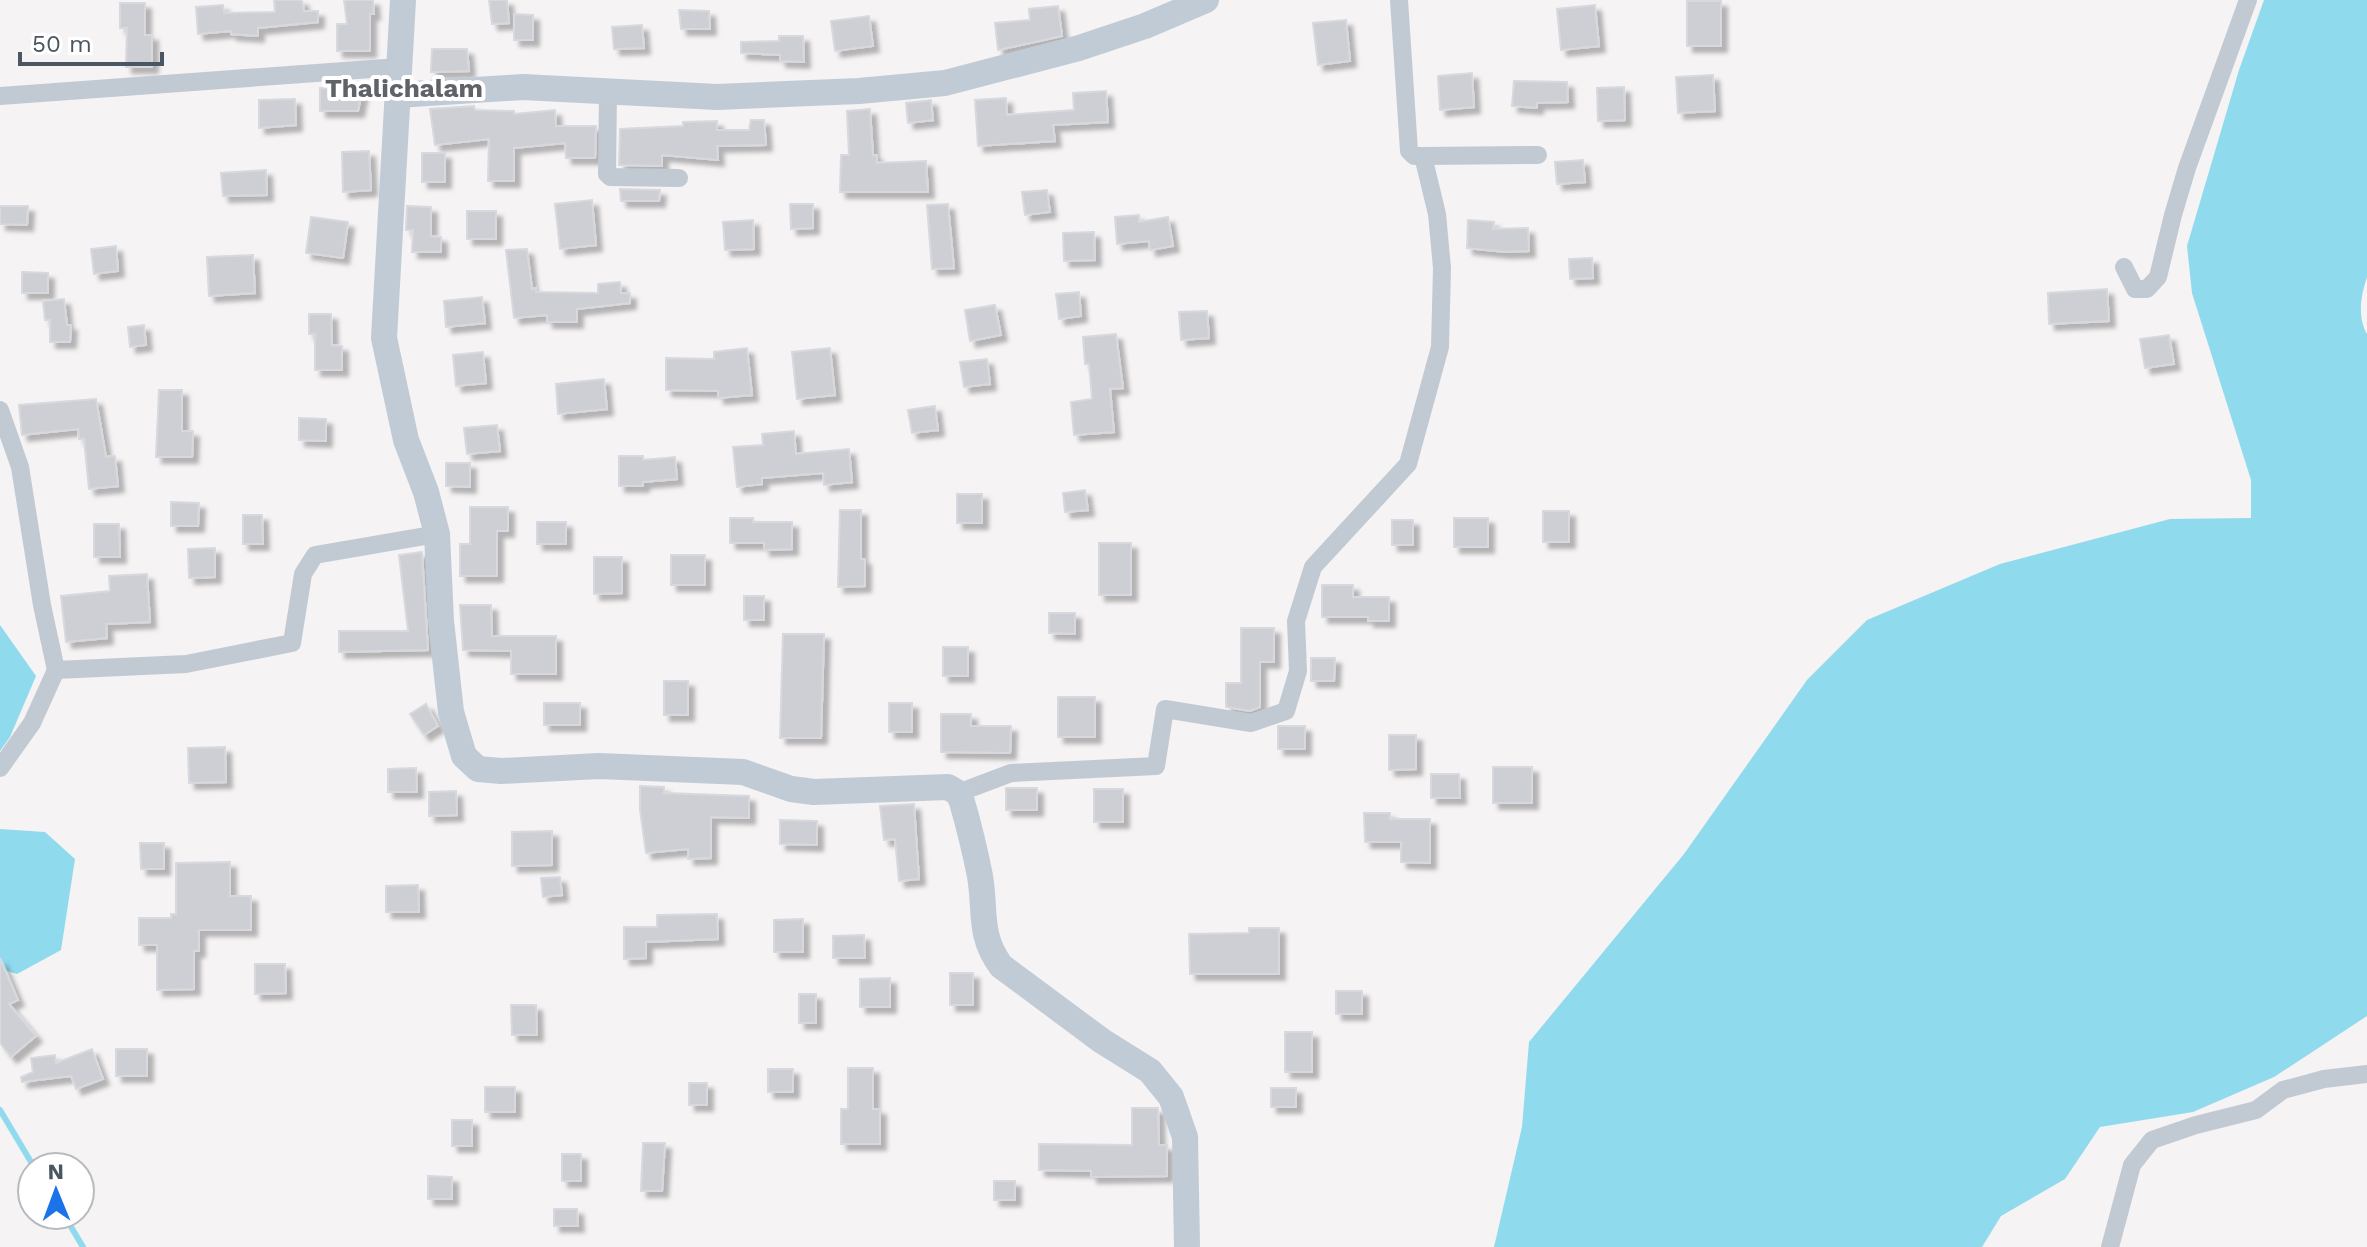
<svg xmlns="http://www.w3.org/2000/svg" width="2367" height="1247" viewBox="0 0 2367 1247" font-family="'Work Sans',sans-serif">
<style>
.water{fill:#90daee}
.lines{fill:none;stroke-linecap:round;stroke-linejoin:round}
.stream{stroke:#90daee;stroke-width:6}
.building{fill:#cdcfd5;stroke:#d7d9de;stroke-width:2;filter:url(#shadow)}
.street{stroke:#c1cad2;stroke-width:18}
.secondary{stroke:#c1cbd6;stroke-width:26}
.labels{text-anchor:middle;dominant-baseline:central;stroke-width:8;stroke-linejoin:round;paint-order:stroke}
.quarter-label{font-size:26px;font-weight:bold;fill:#5f6368;stroke:#fff}
</style>
<defs>
<filter id="shadow"><feDropShadow dx="6" dy="6" stdDeviation="2" flood-color="#0004"/></filter>
</defs>
<rect width="100%" height="100%" fill="#f5f3f3"/>
<g class="water">
<path d="M2264 0H2367V277C2361 295 2357 317 2367 334V1016L2274 1077 2193 1112 2100 1127 2065 1179 2001 1216 1982 1247H1494L1522 1127 1529 1042 1684 854 1807 680 1867 620 2000 564 2170 519 2251 518V480L2192 293 2187 246 2239 70Z"/>
<polygon points="0,625 36,676 10,737 0,751"/>
<polygon points="0,829 45,832 75,859 61,950 17,974 0,969"/>
</g>
<g class="lines">
<g class="stream">
<polyline points="0,1110 34,1167"/>
<polyline points="64,1215 83,1247"/>
</g>
</g>
<g class="building">
<polygon points="274,0 302,0 304,11 318,11 318,22 258,28 258,36 231,34 231,31 198,34 196,7 223,5 224,13 275,12"/>
<polygon points="344,0 373,0 374,14 370,14 370,51 337,51 337,24 347,24"/>
<polygon points="489,0 507,0 509,23 492,24"/>
<rect x="1687" y="1" width="34" height="45"/>
<polygon points="120,3 145,3 145,35 152,35 152,67 126,67 127,28 120,28"/>
<polygon points="1595,5 1599,46 1561,50 1557,9"/>
<polygon points="1058,6 1062,36 998,50 995,23 1030,20 1029,9"/>
<polygon points="679,10 709,11 710,29 681,29"/>
<polygon points="514,14 533,15 533,40 514,40"/>
<polygon points="869,16 873,46 835,51 831,21"/>
<polygon points="1346,20 1350,61 1318,65 1313,23"/>
<polygon points="642,25 644,48 614,49 612,27"/>
<polygon points="779,36 803,36 804,62 780,61 780,55 741,53 741,42 779,41"/>
<polygon points="432,49 467,49 469,71 431,72"/>
<polygon points="1472,73 1474,107 1440,110 1438,76"/>
<polygon points="1713,75 1715,111 1678,113 1676,77"/>
<polygon points="1514,81 1567,82 1568,102 1537,103 1537,108 1512,106"/>
<polygon points="1624,87 1625,120 1598,121 1597,88"/>
<polygon points="320,88 362,91 358,111 320,111"/>
<polygon points="1106,91 1108,122 1053,125 1055,141 978,146 975,100 1006,98 1007,115 1074,110 1073,93"/>
<polygon points="295,99 296,125 259,128 259,100"/>
<polygon points="931,100 933,120 908,123 906,103"/>
<polygon points="474,106 475,110 514,111 514,114 555,110 556,126 596,126 595,158 566,158 565,143 514,148 514,181 488,181 489,139 435,145 430,109"/>
<polygon points="870,109 873,155 877,155 877,163 926,161 928,192 840,192 841,155 849,155 847,111"/>
<polygon points="751,120 764,120 766,145 717,146 718,160 662,155 662,166 619,165 620,129 683,126 683,122 717,121 717,130 749,130"/>
<polygon points="369,151 371,190 343,192 342,152"/>
<rect x="422" y="153" width="23" height="29"/>
<polygon points="1583,160 1585,182 1557,184 1555,162"/>
<polygon points="266,170 267,195 223,196 221,173"/>
<polygon points="620,189 660,190 659,201 621,201"/>
<polygon points="1047,190 1050,212 1025,215 1022,192"/>
<polygon points="592,200 596,245 560,249 555,204"/>
<polygon points="790,204 813,204 813,228 791,229"/>
<polygon points="948,204 954,268 932,269 927,205"/>
<polygon points="0,206 28,206 27,225 0,224"/>
<polygon points="407,206 431,207 431,236 441,237 441,252 412,252 413,230 406,230"/>
<rect x="467" y="211" width="29" height="28"/>
<polygon points="1139,215 1139,222 1168,217 1173,246 1150,250 1149,241 1117,244 1115,217"/>
<polygon points="311,217 348,222 343,258 306,253"/>
<polygon points="753,220 754,249 725,250 723,222"/>
<polygon points="1468,220 1494,222 1493,229 1528,228 1529,251 1506,252 1467,248"/>
<polygon points="1094,232 1095,260 1064,261 1063,233"/>
<polygon points="116,246 118,271 94,274 91,249"/>
<polygon points="527,249 532,289 536,288 536,292 598,293 598,284 620,282 621,293 630,293 630,303 577,309 577,322 547,322 547,315 514,318 506,250"/>
<polygon points="253,255 255,293 209,296 207,257"/>
<polygon points="1592,258 1593,278 1570,279 1569,259"/>
<polygon points="22,272 48,273 48,293 22,293"/>
<polygon points="2107,289 2109,321 2049,324 2048,293"/>
<polygon points="1079,292 1081,316 1059,319 1056,294"/>
<polygon points="482,297 485,323 446,327 444,301"/>
<polygon points="64,299 67,325 71,325 70,342 50,342 50,320 45,320 43,301"/>
<polygon points="995,305 1001,335 970,341 965,310"/>
<polygon points="1207,311 1209,338 1181,340 1179,312"/>
<polygon points="309,314 331,314 332,345 342,346 342,370 315,370 315,334 309,334"/>
<polygon points="144,325 146,345 130,347 128,327"/>
<polygon points="1116,334 1123,388 1110,389 1114,432 1074,435 1071,402 1092,399 1089,364 1085,364 1083,337"/>
<polygon points="2169,335 2174,364 2145,368 2140,339"/>
<polygon points="747,348 752,395 718,398 718,391 666,390 666,358 714,359 714,352"/>
<polygon points="830,348 835,395 797,399 792,352"/>
<polygon points="483,352 486,383 456,386 453,355"/>
<polygon points="987,359 990,384 964,387 960,362"/>
<polygon points="604,379 607,409 558,414 556,384"/>
<polygon points="159,390 182,390 182,431 193,431 192,457 156,457"/>
<polygon points="96,399 106,457 115,456 118,486 89,489 84,439 79,439 78,429 22,435 19,405"/>
<polygon points="935,406 938,430 912,433 908,410"/>
<polygon points="299,418 326,419 326,441 299,440"/>
<polygon points="497,425 500,451 467,454 464,428"/>
<polygon points="794,431 796,454 849,449 852,482 824,485 823,473 762,478 762,484 737,487 733,447 763,445 762,434"/>
<polygon points="619,456 643,456 643,460 675,457 677,479 643,482 643,486 619,486"/>
<polygon points="446,463 470,463 470,487 446,486"/>
<polygon points="1085,490 1088,510 1065,512 1063,493"/>
<rect x="957" y="494" width="25" height="29"/>
<polygon points="171,502 199,503 198,526 171,526"/>
<polygon points="470,507 508,507 508,531 497,531 497,576 460,576 460,544 470,544"/>
<polygon points="840,510 861,510 861,559 865,559 865,586 838,587"/>
<rect x="1543" y="511" width="26" height="31"/>
<polygon points="243,515 262,515 263,544 243,544"/>
<polygon points="730,518 753,518 753,522 792,522 792,549 764,550 764,543 730,543"/>
<rect x="1454" y="518" width="34" height="29"/>
<rect x="1392" y="520" width="21" height="25"/>
<rect x="537" y="522" width="29" height="22"/>
<polygon points="94,524 119,524 120,557 94,557"/>
<rect x="1099" y="543" width="32" height="52"/>
<polygon points="215,548 215,577 189,578 188,549"/>
<polygon points="422,552 428,650 339,652 339,631 408,631 399,555"/>
<rect x="671" y="555" width="34" height="30"/>
<polygon points="594,557 622,557 622,593 594,594"/>
<polygon points="147,574 150,622 106,624 107,638 66,642 61,596 110,591 109,576"/>
<polygon points="1322,585 1353,585 1353,597 1389,597 1389,621 1368,621 1368,617 1322,617"/>
<rect x="744" y="596" width="20" height="24"/>
<polygon points="460,605 491,605 492,636 556,636 556,674 511,674 511,651 463,650"/>
<polygon points="1049,613 1075,613 1075,634 1049,633"/>
<polygon points="1241,628 1274,628 1274,662 1260,662 1260,707 1250,711 1226,707 1226,683 1241,683"/>
<polygon points="783,634 824,634 821,738 780,738"/>
<rect x="943" y="647" width="25" height="29"/>
<polygon points="1311,658 1335,658 1334,681 1311,681"/>
<rect x="664" y="681" width="24" height="34"/>
<rect x="1058" y="697" width="37" height="40"/>
<rect x="544" y="703" width="36" height="22"/>
<rect x="889" y="703" width="23" height="29"/>
<polygon points="426,704 438,726 424,735 410,714"/>
<polygon points="941,714 971,714 971,726 1011,726 1010,753 941,752"/>
<rect x="1278" y="726" width="27" height="23"/>
<polygon points="1389,735 1416,735 1416,769 1389,770"/>
<polygon points="225,747 226,782 189,783 188,748"/>
<rect x="1493" y="767" width="39" height="36"/>
<polygon points="416,768 417,792 388,792 388,769"/>
<polygon points="1431,774 1459,774 1460,798 1431,798"/>
<polygon points="640,786 664,787 664,793 749,796 749,818 711,817 711,858 688,859 688,849 646,853 640,810"/>
<rect x="1006" y="788" width="31" height="22"/>
<rect x="1094" y="789" width="29" height="33"/>
<polygon points="456,791 457,815 429,816 429,792"/>
<polygon points="914,804 919,879 899,881 895,839 884,840 880,806"/>
<polygon points="1364,813 1390,813 1390,819 1430,819 1430,863 1401,862 1401,842 1365,842"/>
<polygon points="780,820 817,821 817,845 780,844"/>
<polygon points="552,831 552,865 512,866 512,832"/>
<polygon points="140,843 164,843 164,869 141,869"/>
<polygon points="230,862 230,896 251,896 251,930 199,930 199,951 194,951 194,989 157,990 157,945 139,945 139,918 171,918 171,914 176,914 176,863"/>
<polygon points="560,877 562,895 543,897 541,878"/>
<polygon points="418,885 419,912 386,912 386,886"/>
<polygon points="717,914 718,939 646,942 646,958 624,959 624,927 657,927 657,915"/>
<polygon points="803,919 803,952 774,952 774,920"/>
<polygon points="1249,928 1279,928 1279,974 1190,974 1189,934 1249,933"/>
<polygon points="864,935 865,958 833,958 833,936"/>
<polygon points="0,958 18,1000 9,1004 36,1036 11,1057 0,1043"/>
<polygon points="255,964 285,964 286,993 255,994"/>
<rect x="950" y="973" width="23" height="32"/>
<polygon points="890,978 890,1007 860,1007 860,979"/>
<rect x="1336" y="991" width="26" height="23"/>
<rect x="799" y="994" width="17" height="29"/>
<polygon points="511,1005 536,1005 537,1035 512,1035"/>
<rect x="1285" y="1032" width="27" height="40"/>
<polygon points="92,1049 103,1079 76,1089 71,1076 22,1082 21,1077 33,1072 31,1058 55,1055 56,1063"/>
<rect x="116" y="1049" width="31" height="27"/>
<polygon points="848,1068 873,1068 873,1109 880,1109 880,1144 841,1144 841,1109 848,1109"/>
<rect x="768" y="1069" width="25" height="23"/>
<rect x="689" y="1083" width="18" height="22"/>
<rect x="485" y="1087" width="30" height="25"/>
<rect x="1271" y="1088" width="25" height="19"/>
<polygon points="1132,1108 1158,1108 1159,1145 1167,1145 1167,1176 1091,1177 1091,1171 1039,1170 1039,1144 1132,1145"/>
<rect x="452" y="1120" width="20" height="26"/>
<polygon points="643,1143 665,1143 662,1191 641,1191"/>
<rect x="562" y="1154" width="19" height="27"/>
<polygon points="428,1176 452,1177 452,1199 428,1199"/>
<rect x="994" y="1181" width="21" height="19"/>
<polygon points="554,1209 577,1209 578,1226 554,1226"/>
</g>
<g class="lines">
<g class="street">
<polyline points="1399,0 1409,151 1414,156 1423,156 1538,155"/>
<polyline points="608,92 607,174 610,177 679,178"/>
<polyline points="0,96 399,67"/>
<polyline points="2124,267 2135,289 2147,289 2158,277 2173,215 2187,168 2248,0"/>
<polyline points="0,410 20,467 42,605 56,670"/>
<polyline points="0,768 32,723 56,670 186,664 292,643 303,574 315,555 437,534"/>
<polyline points="958,793 1011,773 1156,766 1165,709 1251,723 1286,711 1298,671 1296,621 1313,567 1408,464 1440,347 1442,268 1437,214 1423,156"/>
<polyline points="2110,1247 2132,1165 2152,1140 2196,1125 2256,1110 2283,1090 2324,1079 2367,1074"/>
</g>
<g class="secondary">
<path d="M403 0 384 338 406 440 426 492 437 534 441 621 451 712 464 756 478 769 501 771 599 766 743 772 791 789 814 792 948 787 958 793 962 802C969 826 975 851 980 876 986 911 978 935 1001 966L1102 1041 1150 1071 1171 1097 1185 1137 1187 1247"/>
<polyline points="397,95 523,87 717,97 859,91 945,83 1079,48 1145,26 1206,0"/>
</g>
</g>
<g class="labels">
<g class="quarter-label">
<text x="404" y="88">Thalichalam</text>
</g>
</g>
<g transform="translate(56 1191) rotate(359)"><circle r="38" fill="#ffffff" stroke="#b7bbc0" stroke-width="2"/>
<path d="M0-6L14 30L0 20L-14 30Z" fill="#1a73e8"/>
<text y="-12" font-size="22" font-weight="bold" text-anchor="middle" fill="#4a5661">N</text>
</g>
<path d="M20 52v12h142v-12" fill="none" stroke="#4a5661" stroke-width="4"/>
<text x="32" y="52" font-size="24" fill="#4a5661" stroke="#ffffff" stroke-width="6" paint-order="stroke">50 m</text>
</svg>
